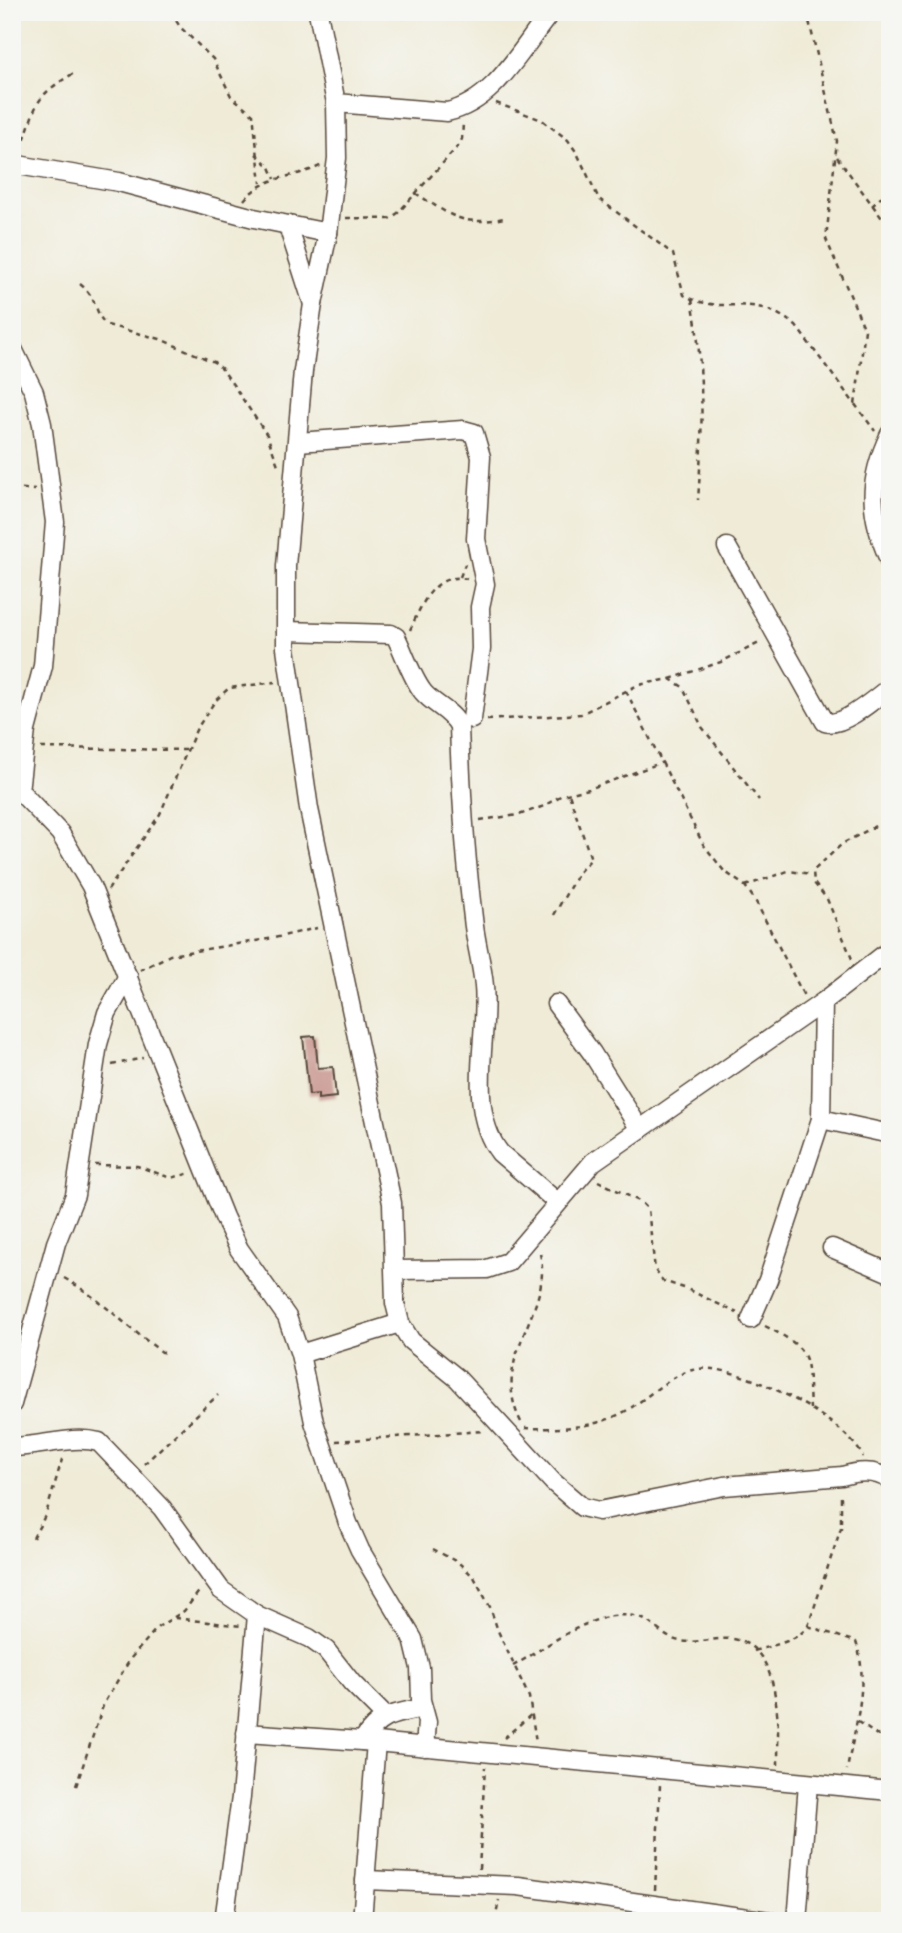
<svg xmlns="http://www.w3.org/2000/svg" width="902" height="1933" viewBox="0 0 902 1933" font-family="Delius,sans-serif">
<style>
.building{fill:#c99791}
.lines{fill:none;stroke-linecap:round;stroke-linejoin:round}
.minor-casing{stroke:#56473a;stroke-width:21}
.path{stroke:#56473a;stroke-width:2.5;stroke-dasharray:5 5;stroke-linecap:butt}
.minor{stroke:#fff;stroke-width:18}
</style>
<rect width="100%" height="100%" fill="#f6f6f2"/>
<filter id="ink" filterUnits="userSpaceOnUse"><feTurbulence type="fractalNoise" baseFrequency=".0143" numOctaves="2"/><feDisplacementMap in="SourceGraphic" scale="14" xChannelSelector="R" yChannelSelector="G"/><feConvolveMatrix kernelMatrix="1 2 1 2 8 2 1 2 1" color-interpolation-filters="sRGB"/></filter>
<filter id="wash" filterUnits="userSpaceOnUse"><feTurbulence type="fractalNoise" baseFrequency=".00686" numOctaves="4" result="noise"/><feDisplacementMap in="SourceGraphic" scale="28" xChannelSelector="R" yChannelSelector="G"/><feGaussianBlur stdDeviation="1.57" result="paint"/><feColorMatrix in="noise" values="0 0 0 0 0 0 0 0 0 0 0 0 0 0 0 0 0 1.4 0 .05"/><feComposite in="paint" operator="in"/></filter>
<g filter="url(#wash)">
<rect width="100%" height="100%" fill="#efebd7"/>
<g id="blocks">
<polygon class="building" points="315,1036 318,1068 333,1067 336,1097 318,1099 318,1094 309,1095 303,1037"/>
</g>
</g>
<g filter="url(#ink)">
<use href="#blocks" fill-opacity="0" stroke="#56473a" stroke-width="2"/>
<g class="lines">
<g class="minor-casing">
<g id="minor">
<path d="M318 12 336 103 337 158 328 233 313 304 303 371 286 566V648L309 809 392 1203 395 1303 400 1323 411 1341 457 1378 553 1482 582 1507 599 1511 724 1486 842 1476C858 1471 875 1469 890 1480"/>
<path d="M336 103 447 112C495 102 522 47 551 12"/>
<polyline points="12,164 119,182 254,218 328,233"/>
<polyline points="288,226 313,304"/>
<polyline points="12,347 34,392 42,424 55,522 43,666 26,730 19,791"/>
<path d="M890 434C867 482 869 514 890 562"/>
<polyline points="298,442 463,430 474,433 481,457 476,539 485,584 480,607 481,649 472,719"/>
<path d="M727 547 825 722C842 728 876 698 890 687"/>
<path d="M286 631 391 634 396 637C405 655 411 676 423 692 434 705 452 711 459 726 461 790 465 854 473 918 475 941 482 963 484 986 489 1038 465 1108 500 1153L557 1202"/>
<polyline points="12,783 60,833 91,886 224,1217 239,1249 287,1317 300,1354 314,1422 348,1523 360,1550 413,1639 420,1668 421,1700 427,1722 425,1747"/>
<polyline points="556,1004 592,1053 639,1128"/>
<polyline points="821,1119 890,1134"/>
<polyline points="832,1248 890,1273"/>
<polyline points="396,1270 487,1269 508,1262 593,1162 823,1002 890,950"/>
<polyline points="751,1319 768,1280 821,1119 823,1002"/>
<polyline points="300,1354 400,1323"/>
<polyline points="12,1404 56,1243 75,1195 98,1044 107,1013 128,976"/>
<path d="M12 1447C40 1447 72 1435 99 1442L162 1508 221 1590 257 1615 309 1638 326 1650 352 1683 385 1716"/>
<polyline points="246,1733 376,1742 890,1791"/>
<path d="M362 1741C380 1714 393 1714 423 1708"/>
<polyline points="365,1880 518,1886 769,1921"/>
<polyline points="224,1921 241,1797 257,1615"/>
<polyline points="362,1921 376,1742"/>
<polyline points="797,1921 808,1784"/>
</g>
</g>
<g class="path">
<polyline points="171,12 180,27 213,59 231,96 253,114 261,183"/>
<polyline points="807,12 837,141 826,239 865,330 855,405"/>
<path d="M496 103 542 120 568 140 577 153 599 199 673 254 684 295C726 318 750 289 796 326L875 431"/>
<path d="M21 149C38 103 31 98 76 72"/>
<polyline points="256,154 270,167 275,179"/>
<polyline points="837,157 890,229"/>
<path d="M415 193C451 215 460 227 504 218"/>
<path d="M244 200C267 173 293 180 322 165"/>
<polyline points="872,206 890,189"/>
<polyline points="346,218 389,219 398,213 459,145 462,139 463,123"/>
<path d="M80 284C99 299 94 315 107 325L160 339 214 362 223 370 267 435 278 465"/>
<path d="M692 299C704 366 703 432 698 500"/>
<polyline points="12,488 35,490"/>
<polyline points="460,577 465,564"/>
<path d="M410 630C421 606 434 571 467 579"/>
<polyline points="670,679 721,662 761,642"/>
<polyline points="626,691 703,844 724,871 745,886 755,900 804,996"/>
<polyline points="487,720 581,714 638,685 670,679 683,687 702,727 759,800"/>
<polyline points="41,748 187,750"/>
<polyline points="480,820 519,815 544,806 562,795 589,789 663,762"/>
<polyline points="745,886 788,871 812,874"/>
<polyline points="108,890 160,814 196,730 215,701 229,688 275,682"/>
<polyline points="554,915 578,873 591,859 569,794"/>
<polyline points="852,959 827,899 814,883 813,871 842,844 890,818"/>
<polyline points="140,970 170,955 274,938 317,928"/>
<polyline points="112,1065 143,1058"/>
<polyline points="95,1165 137,1166 171,1178 191,1173"/>
<polyline points="598,1181 641,1202 648,1209 655,1270 663,1281 687,1289 737,1313"/>
<path d="M64 1278C102 1299 129 1330 165 1354"/>
<path d="M765 1326C815 1351 807 1357 810 1409"/>
<path d="M521 1422C487 1356 557 1310 539 1250"/>
<path d="M525 1428C560 1429 597 1429 629 1409 650 1396 673 1372 698 1369 739 1363 846 1419 863 1457"/>
<polyline points="336,1441 483,1431"/>
<polyline points="144,1464 218,1395"/>
<polyline points="33,1538 46,1514 63,1456"/>
<polyline points="433,1549 459,1563 474,1577 490,1607 498,1631 529,1697 536,1742"/>
<polyline points="175,1618 241,1626"/>
<path d="M808 1626 856 1642C870 1683 854 1729 847 1770"/>
<path d="M754 1651C772 1645 797 1642 808 1626L841 1528V1493"/>
<path d="M513 1666C547 1647 593 1609 634 1616 652 1619 661 1638 680 1641 698 1644 716 1637 733 1639 783 1647 778 1729 778 1765"/>
<polyline points="858,1722 890,1744"/>
<polyline points="504,1738 533,1713"/>
<polyline points="76,1786 104,1703 131,1658 158,1627 184,1611 201,1589"/>
<polyline points="479,1869 485,1767"/>
<polyline points="655,1890 660,1785"/>
<polyline points="495,1921 499,1900"/>
</g>
<use href="#minor" class="minor"/>
</g>
</g>
<rect width="902" height="1933" fill="none" stroke="#f6f6f2" stroke-width="42"/>
</svg>
